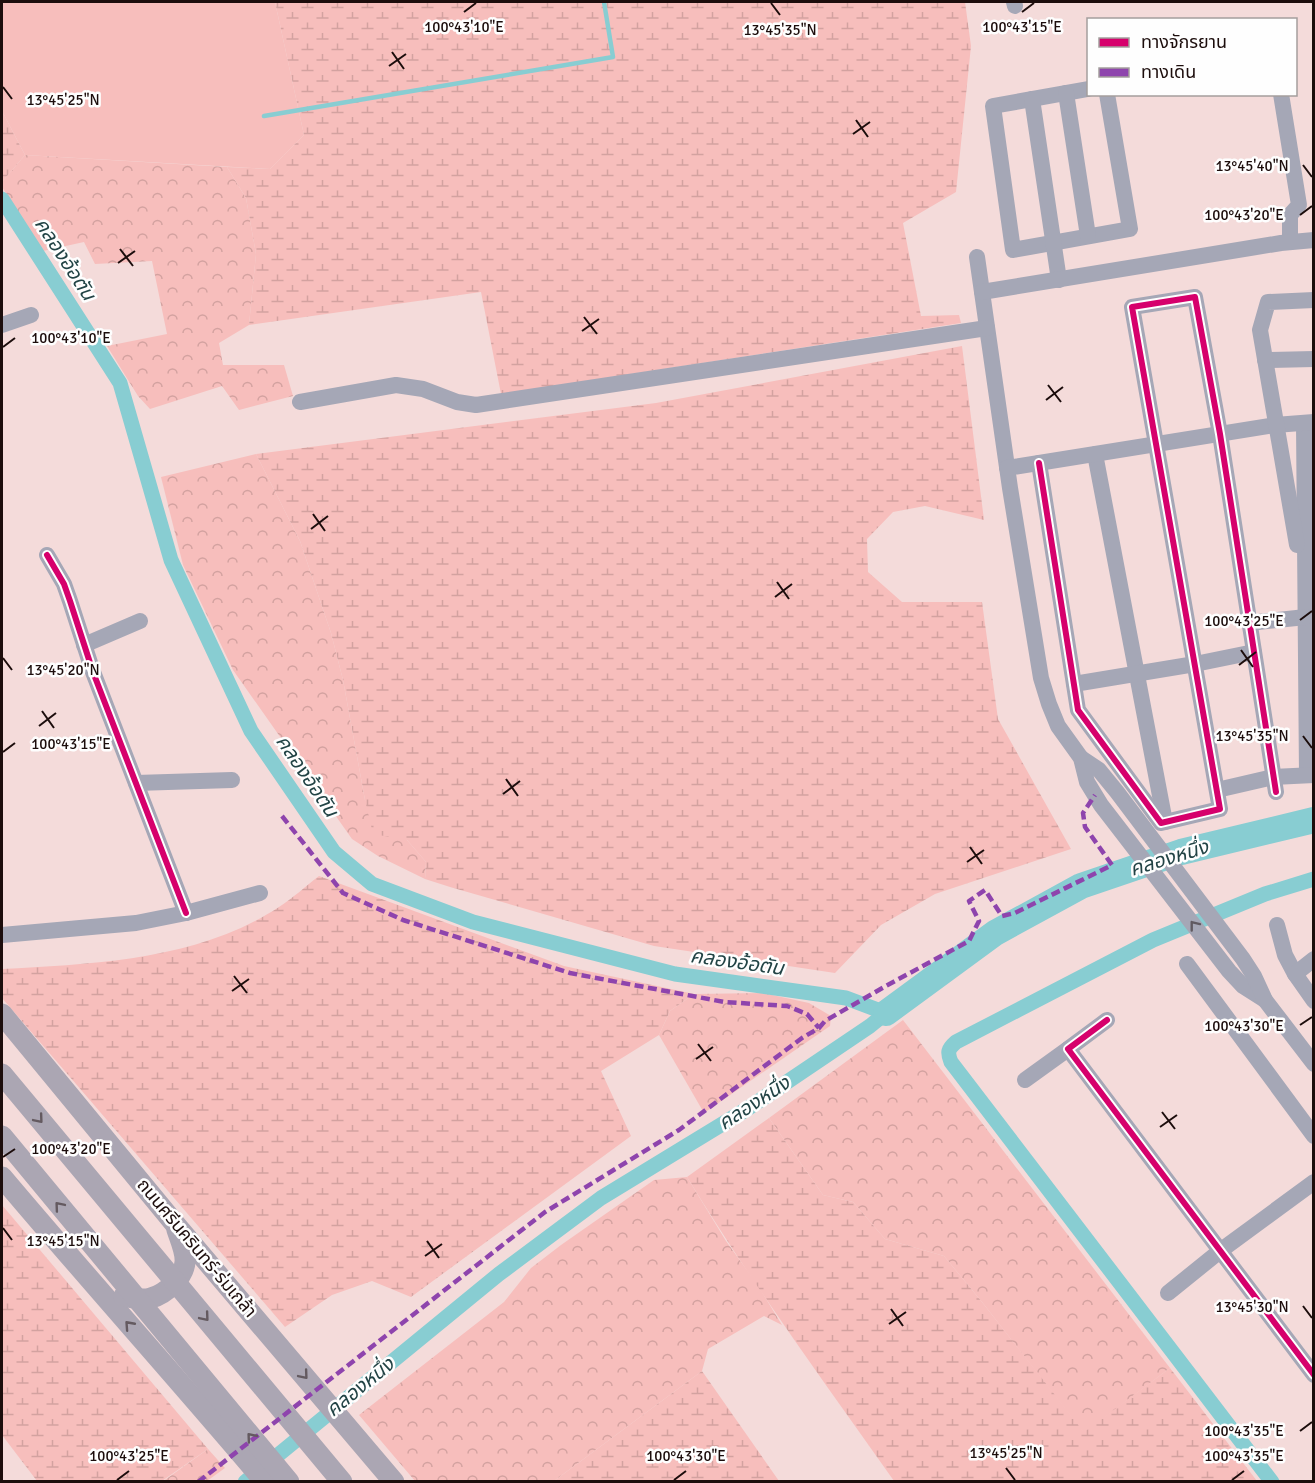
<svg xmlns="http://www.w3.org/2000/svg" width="1315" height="1483" viewBox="0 0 1315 1483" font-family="Signika,'Noto Sans Thai',sans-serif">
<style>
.green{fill:#f7bebc}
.forest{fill:url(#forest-crowns)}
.wetland{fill:url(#wetland-marsh)}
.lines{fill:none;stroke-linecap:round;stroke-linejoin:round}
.stream{stroke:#88cdd2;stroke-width:4.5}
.canal{stroke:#88cdd2;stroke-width:15}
.river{stroke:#88cdd2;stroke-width:26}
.minor{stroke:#a5a7b6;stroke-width:16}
.major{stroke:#aba6b3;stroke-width:21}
.major-bridge{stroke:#aba6b3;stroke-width:21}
.quiet{stroke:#8e44ad;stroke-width:4.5;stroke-dasharray:9 4.5;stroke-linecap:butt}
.cycleway-casing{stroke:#fefefe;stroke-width:10}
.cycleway{stroke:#d6006c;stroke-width:6}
.oneway{stroke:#605a61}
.oneway2{stroke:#645a60}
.ticks{fill:none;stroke:#1c0d0c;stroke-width:2}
.labels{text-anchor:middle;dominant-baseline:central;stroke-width:5;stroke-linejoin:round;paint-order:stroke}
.street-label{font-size:18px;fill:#1c0d0c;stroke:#fefefe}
.water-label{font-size:20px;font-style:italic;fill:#224345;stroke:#fefefe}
.ticks-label{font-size:15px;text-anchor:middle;fill:#1c0d0c;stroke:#fefefe;stroke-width:5;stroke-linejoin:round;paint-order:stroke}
</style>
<defs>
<pattern id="forest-crowns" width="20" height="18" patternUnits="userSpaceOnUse" patternTransform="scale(1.5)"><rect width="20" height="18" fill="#f7bebc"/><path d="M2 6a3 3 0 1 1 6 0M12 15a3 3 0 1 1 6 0" fill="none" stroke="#d3a2a0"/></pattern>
<pattern id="wetland-marsh" width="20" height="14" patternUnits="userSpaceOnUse" patternTransform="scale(1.5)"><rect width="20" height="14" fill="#f7bebc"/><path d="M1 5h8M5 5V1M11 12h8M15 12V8" fill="none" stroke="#d3a2a0"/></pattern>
</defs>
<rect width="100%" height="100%" fill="#f4dbda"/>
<polygon class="green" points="2,2 275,2 304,135 270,169 25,155 2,111"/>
<g class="forest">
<polygon points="25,155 227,167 246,198 256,254 249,325 219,343 223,365 284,365 293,396 239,410 222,386 150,409 138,396 107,346 167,334 152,261 95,264 84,242 43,251 2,187 2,182"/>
<polygon points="256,454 300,541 331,633 343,680 365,800 407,840 426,862 425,879 378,856 352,839 233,670 183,565 161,477"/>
<polygon points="763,993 809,1003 831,1016 830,1026 704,1113 659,1035 670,1011 694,994"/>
<polygon points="903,1020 1170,1368 1084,1433 982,1302 944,1256 885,1239 853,1202 823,1195 769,1118"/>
<polygon points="687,1177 726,1241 757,1284 782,1325 764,1316 708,1349 702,1371 554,1481 415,1481 359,1415 504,1302 531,1268 561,1245 654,1180"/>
<polygon points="208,1449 225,1468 207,1481 162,1482"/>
</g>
<g class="wetland">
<polygon points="275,2 965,2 971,46 956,192 903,223 921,316 959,315 961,323 501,394 481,292 249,325 256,254 246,198 227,167 270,169 304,135"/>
<polygon points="2,111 25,155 2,182"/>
<polygon points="962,346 984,520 925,506 893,512 867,539 868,572 902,602 982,602 998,719 1071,849 935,894 881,925 835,973 654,946 450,887 425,879 426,862 407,840 373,834 365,800 343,680 331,633 300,541 256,454 656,403"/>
<path d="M319 876 564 966 694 994 670 1011 659 1035 601 1071 631 1136 411 1297 372 1281 332 1295 285 1327 2 998V969C95 964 198 960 279 907 293 898 306 886 319 876Z"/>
<path d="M769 1118 823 1195 853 1202 885 1239 944 1256 982 1302 1084 1432 1170 1368 1257 1481H894C823 1381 751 1282 687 1177Z"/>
<polygon points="2,1205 208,1449 162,1481 37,1481 2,1435"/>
<polygon points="702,1371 779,1481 554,1481"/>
</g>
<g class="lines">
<polyline class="stream" points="264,116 613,57 604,2"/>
<g class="canal">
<polyline points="2,199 120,383 171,560 251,731 334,852 372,884 473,922 675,974 846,998 886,1013"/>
<polyline points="245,1482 499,1274 601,1198 747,1109 870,1026 886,1013"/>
<path d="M1272 1482 951 1062C947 1052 948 1049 956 1042L1153 940 1265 894 1314 879"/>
</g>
<polyline class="river" points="886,1013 995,933 1081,886 1181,852 1314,820"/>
<g class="minor">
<polyline points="1014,2 1015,6"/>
<polyline points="1088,89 993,106 1013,250 1130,229 1107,94"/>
<polyline points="1066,93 1088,236"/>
<polyline points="1281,94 1299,205 1290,215 1290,242"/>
<polyline points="1032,99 1059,280"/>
<polyline points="977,257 1010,488 1041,678 1049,704 1058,726 1081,758 1087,782 1101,805 1229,971 1243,986 1265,1000"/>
<polyline points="982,292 1281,243 1314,240"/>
<polyline points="2,325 31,315"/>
<polyline points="1265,360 1314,359"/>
<polyline points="300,402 396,385 423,389 457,402 476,405 987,328"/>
<polyline points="1304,423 1307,775"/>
<polyline points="1095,454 1165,822"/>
<polyline points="1039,463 1078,710 1161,823 1220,809 1132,307 1195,297 1220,434 1276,792"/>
<polyline points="1007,468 1275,425 1314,422"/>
<polyline points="1297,545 1260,330 1268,302 1314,300"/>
<polyline points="47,555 64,584 70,601 93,672 186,913"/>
<polyline points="1249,623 1306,617"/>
<polyline points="84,645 140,621"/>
<polyline points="1074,684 1195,664 1254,652"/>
<polyline points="1081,758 1099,770 1117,792 1243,959 1254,976 1265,1000 1314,1064"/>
<polyline points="136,783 232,780"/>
<polyline points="1217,790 1273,777 1314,775"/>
<polyline points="1277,925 1285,955 1295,974"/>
<polyline points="2,935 136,923 186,913 260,893"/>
<polyline points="1314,959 1295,974 1314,1001"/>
<polyline points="1187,964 1314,1136"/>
<polyline points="1107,1020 1068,1049 1314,1375"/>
<polyline points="1025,1080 1068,1049"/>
<polyline points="1168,1293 1220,1251 1314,1182"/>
</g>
<g class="major">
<polyline points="2,1014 175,1224 394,1482"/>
<path d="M2 1177C88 1279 178 1379 265 1482"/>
<path d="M124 1296C133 1298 142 1301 151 1298 166 1294 184 1277 185 1262 186 1252 180 1239 177 1230"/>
</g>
<g class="major-bridge">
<polyline points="2,1074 342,1482"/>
<polyline points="2,1136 289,1482"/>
</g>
<g class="quiet">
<polyline points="282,816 343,893 403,920 570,973 724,1002 787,1006 807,1014 819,1028"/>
<polyline points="198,1482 545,1212 679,1130 802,1038 819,1028 825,1021 884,987 969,941 979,921 969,901 985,890 1002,916 1015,913 1112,865 1085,827 1083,813 1095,795"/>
</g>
<g class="cycleway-casing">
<g id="cycleway">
<polyline points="1039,463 1078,710 1161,823 1220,809 1132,307 1195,297 1220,434 1276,792"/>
<polyline points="47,555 64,584 70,601 93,672 186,913"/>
<polyline points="1107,1020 1068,1049 1314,1375"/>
</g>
</g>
<use href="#cycleway" class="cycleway"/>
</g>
<defs><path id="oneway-chevron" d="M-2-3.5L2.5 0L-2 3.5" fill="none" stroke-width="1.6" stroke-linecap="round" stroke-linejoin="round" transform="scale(1.5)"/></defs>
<use class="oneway" href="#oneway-chevron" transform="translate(1194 925) rotate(-128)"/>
<g class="oneway2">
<use href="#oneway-chevron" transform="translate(39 1119) rotate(50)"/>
<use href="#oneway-chevron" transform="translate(59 1206) rotate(-130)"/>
<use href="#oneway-chevron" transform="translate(205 1317) rotate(50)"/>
<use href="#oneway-chevron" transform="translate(129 1325) rotate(-132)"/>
<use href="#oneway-chevron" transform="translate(304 1375) rotate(50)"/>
<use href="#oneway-chevron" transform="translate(251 1437) rotate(-130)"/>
</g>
<path class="ticks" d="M771 3 780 15M464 12 476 3M1022 12 1034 3M392 52 404 69M389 66 406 54M3 87 12 99M856 120 868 137M853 134 870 122M1303 165 1312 177M1300 215 1312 206M120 249 133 266M118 263 135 251M584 317 597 334M582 331 599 319M3 347 15 338M1048 385 1061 402M1046 400 1063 387M313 514 325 531M311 529 328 516M777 582 789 599M775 597 792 584M1300 620 1312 611M1241 650 1253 667M3 658 12 670M1239 665 1256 652M42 711 54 728M39 726 56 713M1303 736 1312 748M3 752 15 743M506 779 518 796M503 794 520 781M970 847 982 864M967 862 984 850M234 976 247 993M232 991 249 979M1300 1025 1312 1017M698 1044 711 1061M696 1059 713 1047M1162 1112 1175 1129M1160 1127 1177 1115M3 1157 15 1149M3 1228 12 1240M427 1241 439 1258M425 1256 442 1244M1303 1306 1312 1318M891 1309 903 1326M889 1324 906 1312M1300 1431 1312 1422M1006 1468 1015 1480M117 1480 129 1471M674 1480 686 1471M1232 1480 1244 1471"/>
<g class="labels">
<g class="street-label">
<text transform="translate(197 1248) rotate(50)">ถนนศรีนครินทร์-ร่มเกล้า</text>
</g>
<g class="water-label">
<text transform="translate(65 259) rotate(57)">คลองอ้อตัน</text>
<text transform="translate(307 776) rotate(56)">คลองอ้อตัน</text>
<text transform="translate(1169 858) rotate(-17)">คลองหนึ่ง</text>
<text transform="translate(737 962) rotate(8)">คลองอ้อตัน</text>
<text transform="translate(754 1103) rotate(-33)">คลองหนึ่ง</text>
<text transform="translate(360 1387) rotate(-39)">คลองหนึ่ง</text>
</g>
</g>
<g class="ticks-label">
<text x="464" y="32">100°43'10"E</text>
<text x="1022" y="32">100°43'15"E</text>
<text x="780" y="35">13°45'35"N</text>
<text x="63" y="105">13°45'25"N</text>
<text x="1252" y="171">13°45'40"N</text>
<text x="1244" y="220">100°43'20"E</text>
<text x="71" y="343">100°43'10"E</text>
<text x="1244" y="626">100°43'25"E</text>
<text x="63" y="675">13°45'20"N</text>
<text x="1252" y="741">13°45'35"N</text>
<text x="71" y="749">100°43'15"E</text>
<text x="1244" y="1031">100°43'30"E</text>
<text x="71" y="1154">100°43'20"E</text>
<text x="63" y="1246">13°45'15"N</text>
<text x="1252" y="1312">13°45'30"N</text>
<text x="1244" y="1436">100°43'35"E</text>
<text x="1006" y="1458">13°45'25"N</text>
<text x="129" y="1461">100°43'25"E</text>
<text x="686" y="1461">100°43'30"E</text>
<text x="1244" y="1461">100°43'35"E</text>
</g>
<rect width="1315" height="1483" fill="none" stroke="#1c0d0c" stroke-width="6"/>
<rect x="1087" y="18" width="210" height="78" fill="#fefefe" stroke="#a49e9d" stroke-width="1.5"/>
<rect x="1099" y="38" width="30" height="9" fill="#d6006c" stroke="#a49e9d" stroke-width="1.5"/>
<text x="1141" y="48" font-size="18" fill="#1c0d0c">ทางจักรยาน</text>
<rect x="1099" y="68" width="30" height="9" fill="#8e44ad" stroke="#a49e9d" stroke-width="1.5"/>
<text x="1141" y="78" font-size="18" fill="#1c0d0c">ทางเดิน</text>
</svg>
